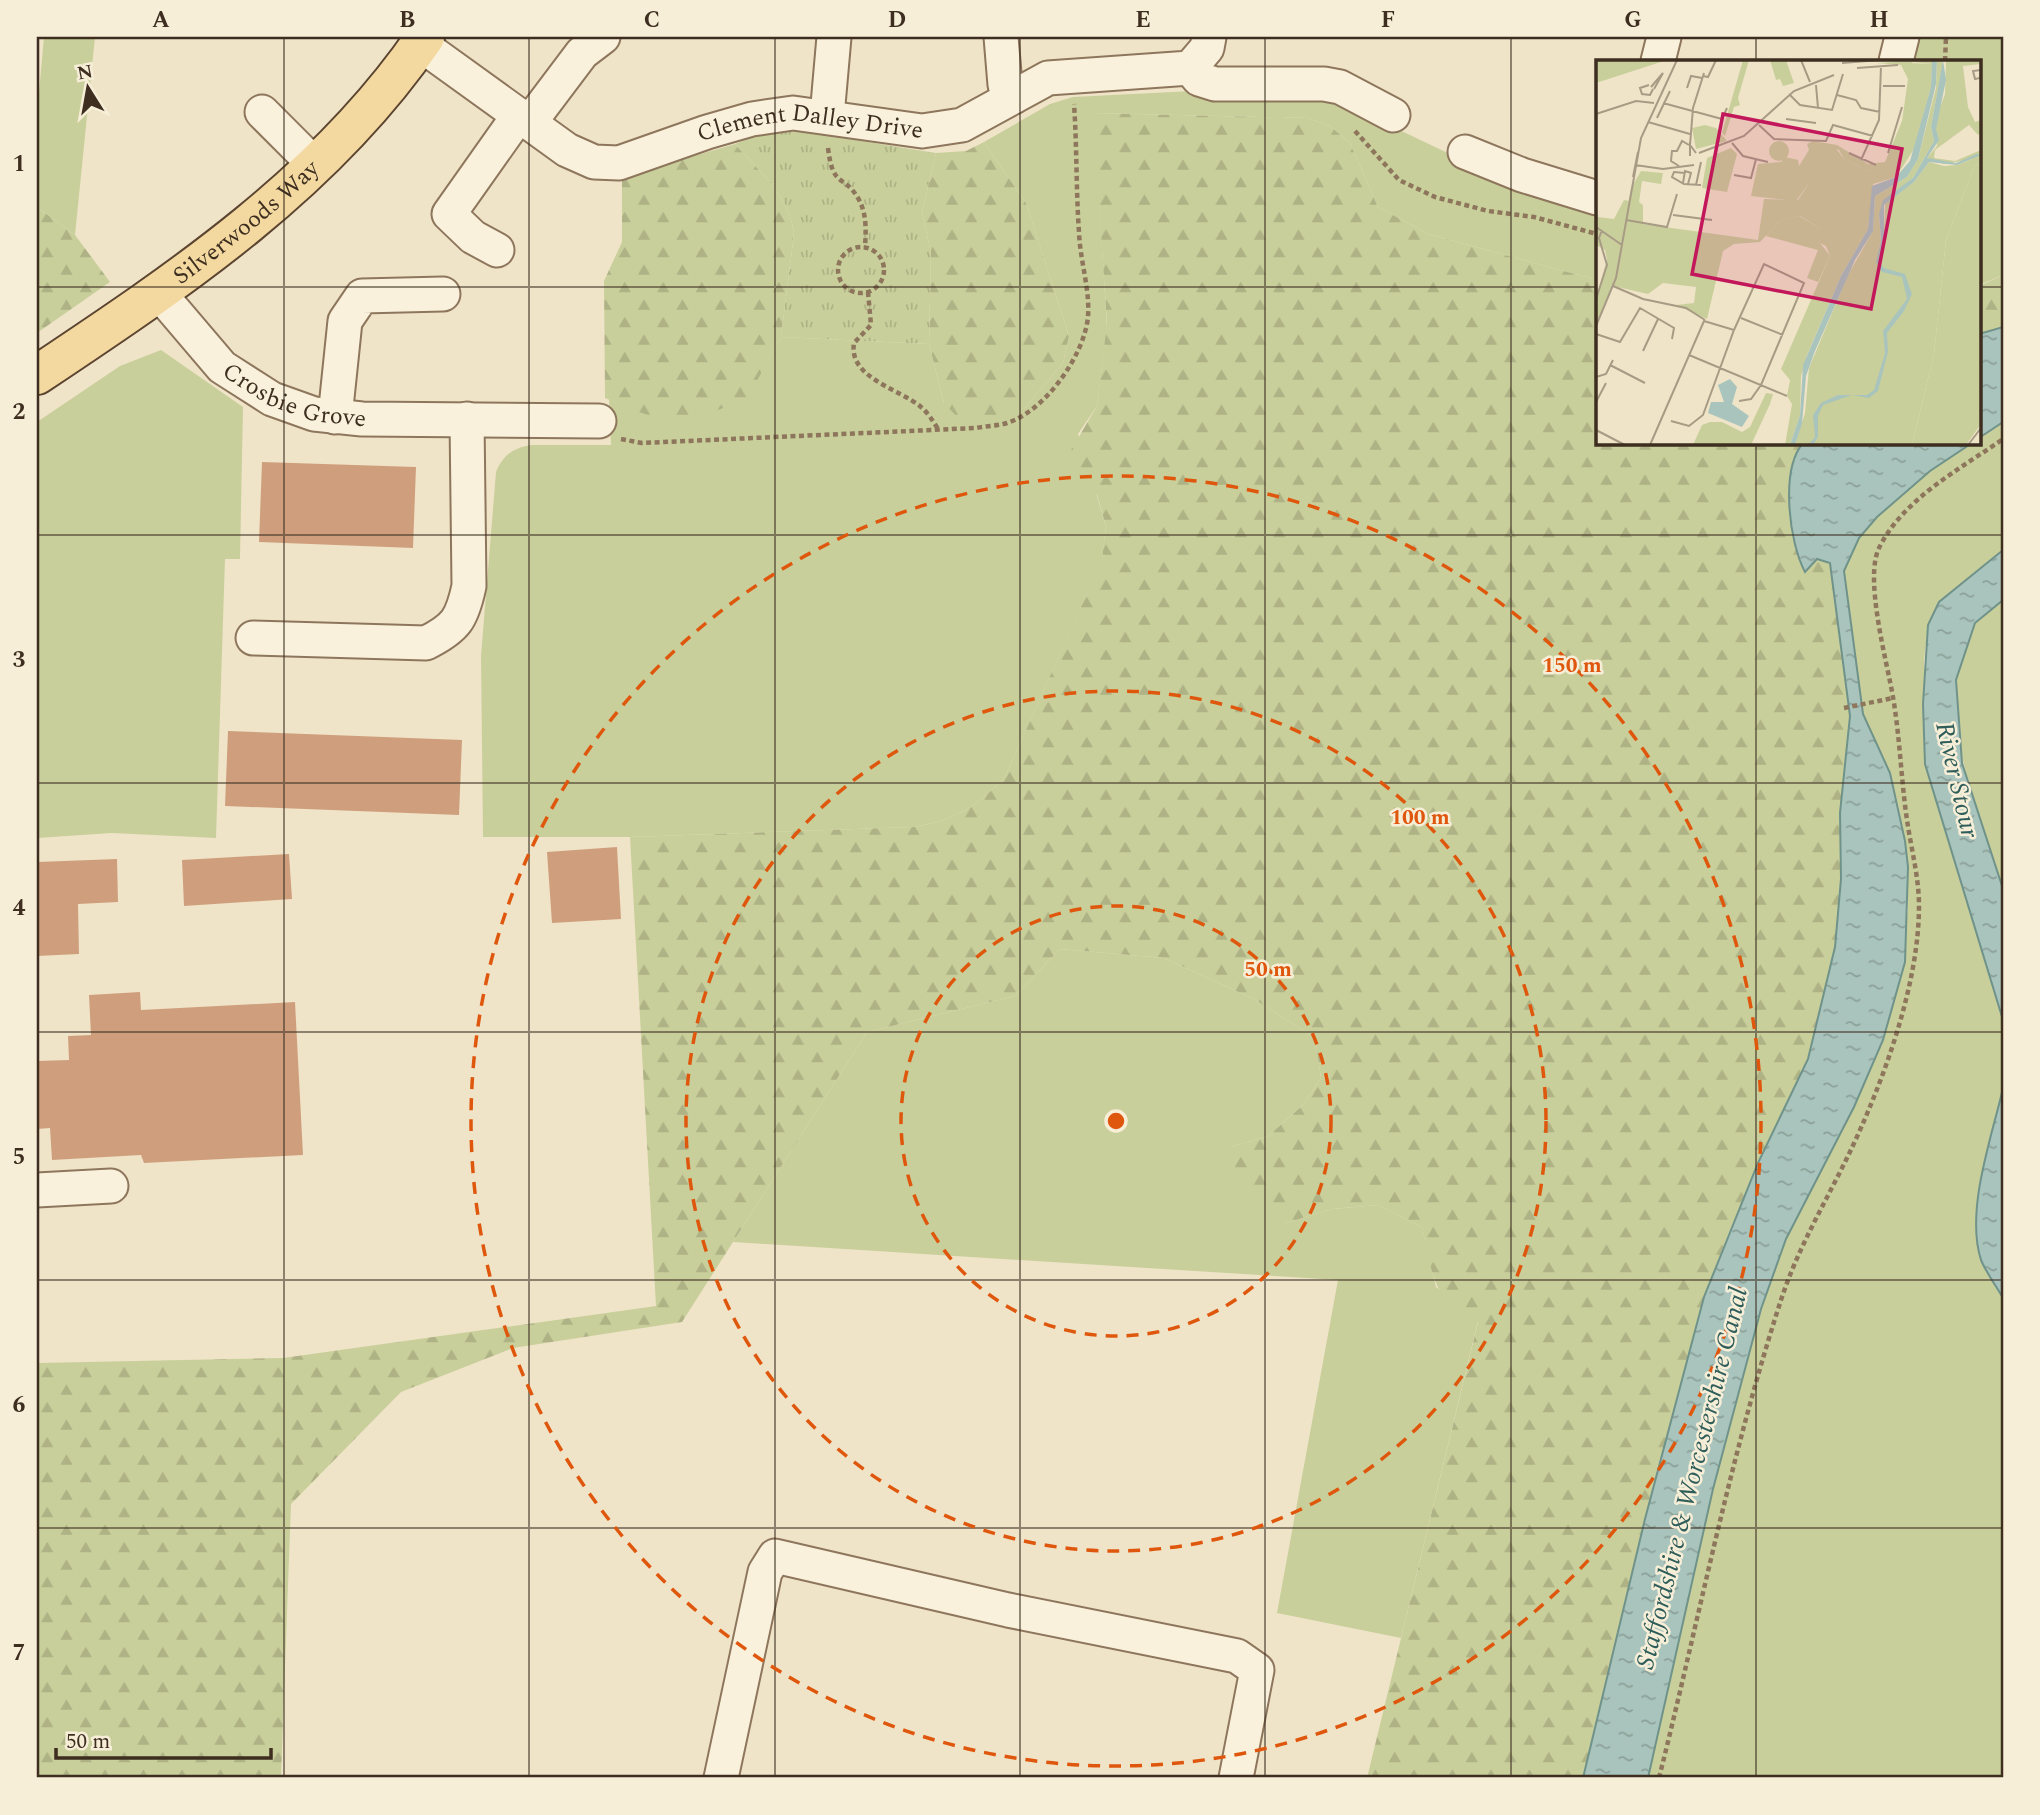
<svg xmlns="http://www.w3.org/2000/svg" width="2040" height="1815" viewBox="0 0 2040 1815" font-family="Spectral,serif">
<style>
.green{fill:#c9cf9b}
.forest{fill:url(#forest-firs)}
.park{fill:url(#park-tufts)}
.water{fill:url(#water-ripples);stroke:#6f938a;stroke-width:2}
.building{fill:#cf9f7d}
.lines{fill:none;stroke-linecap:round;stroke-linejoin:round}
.minor-casing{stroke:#8d765c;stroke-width:37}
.major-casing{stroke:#5b4430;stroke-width:42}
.path{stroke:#8d765c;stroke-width:4.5;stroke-dasharray:5 3.5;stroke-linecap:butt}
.minor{stroke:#faf1dc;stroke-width:33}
.major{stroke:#f3d9a0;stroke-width:38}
.grid{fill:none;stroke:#3d2e20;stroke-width:2;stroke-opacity:0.55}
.ring{fill:none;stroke:#df570d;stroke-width:3.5;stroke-dasharray:12 9}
.labels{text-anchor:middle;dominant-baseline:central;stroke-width:5;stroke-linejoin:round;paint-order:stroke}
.street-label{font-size:24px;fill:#3d2e20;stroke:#f7eed8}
.water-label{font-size:26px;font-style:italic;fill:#2f5d5a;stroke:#f7eed8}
.inset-road{fill:none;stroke:#a89b85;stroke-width:2}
.view{fill:#c2185b;fill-opacity:0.15;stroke:#c2185b;stroke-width:3.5}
.inset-edge{fill:none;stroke:#3d2e20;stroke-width:3.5}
.centre{fill:#df570d;stroke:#f7eed8;stroke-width:3.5}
.ring-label{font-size:21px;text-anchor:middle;font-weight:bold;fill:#df570d;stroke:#f7eed8;stroke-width:5;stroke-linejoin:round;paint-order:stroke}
.neatline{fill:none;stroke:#3d2e20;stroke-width:2.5}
.grid-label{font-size:23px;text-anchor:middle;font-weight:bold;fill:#3d2e20}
</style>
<defs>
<pattern id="forest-firs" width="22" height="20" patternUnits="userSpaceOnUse" patternTransform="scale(1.75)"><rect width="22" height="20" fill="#c9cf9b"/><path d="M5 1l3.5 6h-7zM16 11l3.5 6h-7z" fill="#aeb285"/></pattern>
<pattern id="park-tufts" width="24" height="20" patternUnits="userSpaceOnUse" patternTransform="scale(1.75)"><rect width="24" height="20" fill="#c9cf9b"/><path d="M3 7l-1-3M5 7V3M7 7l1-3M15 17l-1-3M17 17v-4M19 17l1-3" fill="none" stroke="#aeb285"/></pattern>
<pattern id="water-ripples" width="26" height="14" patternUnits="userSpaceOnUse" patternTransform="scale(1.75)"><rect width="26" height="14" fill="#a9c4bc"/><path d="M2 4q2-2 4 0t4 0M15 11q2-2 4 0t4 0" fill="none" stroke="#8ba098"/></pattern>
</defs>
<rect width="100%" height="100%" fill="#f0e4c8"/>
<g class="green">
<polygon points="44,37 95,37 75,235 37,207 37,114"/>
<polygon points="1917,37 2003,37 2003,275 1979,285 1979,61 1910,61"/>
<path d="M1212 90 1318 91 1525 190 1597 212V280L1428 234 1378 207 1350 143 1330 126 1308 118 1094 113 1107 328 1097 406 1078 434 1106 526 1102 560 1006 775C980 806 953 821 913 827L630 837H483L481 656 496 472C503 455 513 448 531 445H611L609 399 643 413 746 399 781 337 929 344 944 403 1024 409 1063 363 1069 336 1026 203 984 142 1050 104 1073 97Z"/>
<polygon points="161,350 243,407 240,559 225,559 216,838 112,833 37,838 37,422 120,366"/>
<polygon points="2003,422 2003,550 1939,602 1928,625 1924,660 1925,764 2003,1020 2003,1088 1985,1166 2003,1196 2003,1778 1648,1778 1713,1489 1761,1309 1786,1239 1854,1107 1883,1040 1908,911 1908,867 1900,813 1890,772 1863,714 1844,571 1859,538 1877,517 1930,471 1972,443 1979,443 1979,438"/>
<path d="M2003 600V889C1980 814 1926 698 1975 624 1981 615 1995 607 2003 600Z"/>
<polygon points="1060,949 1164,958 1254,999 1315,1038 1321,1078 1302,1106 1268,1136 1231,1147 1286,1223 1332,1209 1378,1205 1422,1227 1436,1287 1478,1321 1401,1638 1277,1613 1338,1280 733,1242 867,1032 1015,996"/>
</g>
<g class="forest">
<path d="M1093 113 1308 118 1330 126 1350 143 1378 207 1428 234 1597 280V443H1803L1800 445 1812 566 1817 559 1830 563 1850 716 1840 813 1841 879 1835 947 1808 1059 1729 1232 1704 1297 1583 1778H1367L1478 1322C1433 1307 1431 1267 1422 1227L1378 1205 1332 1209 1286 1223 1250 1200 1226 1169 1231 1147 1268 1136 1302 1106 1321 1078 1315 1038 1254 999 1164 958 1060 949 1015 996 867 1032 682 1322 513 1348 401 1392 291 1504 281 1778H37V1363L283 1358 656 1306 630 837 913 827C953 821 980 806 1006 775L1102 559 1106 526 1097 495 1061 467 1097 406 1107 324Z"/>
<polygon points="984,142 1026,203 1069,336 1063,363 1024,409 991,420 959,419 944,403 929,344 931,253 922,212 936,153 966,151"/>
<path d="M735 144C759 171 790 197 794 234L781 337 747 399C726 406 700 419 678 420 653 420 627 407 605 398L604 281 622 242V177Z"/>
<polygon points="37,207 75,235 110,282 37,333"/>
<polygon points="2003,275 2003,327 1979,334 1979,286"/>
</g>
<path class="park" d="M799 131 936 153 922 212 931 253 929 344 781 337 794 234C790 197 759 171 735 144L758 135Z"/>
<g class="water">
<polygon points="2003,327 2003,422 1979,438 1979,334"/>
<path d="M1803 443H1972L1930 471 1877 517 1859 538 1844 571 1863 714 1890 773 1905 841 1908 867 1905 962 1883 1040 1854 1107 1786 1239 1761 1309 1713 1489 1648 1778H1583L1645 1519 1704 1297 1758 1163 1808 1059 1835 947 1841 879 1840 813 1850 716 1830 563 1817 559 1805 572C1789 542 1780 470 1803 443Z"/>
<polygon points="2003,550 2003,600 1975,623 1956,680 1962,763 2003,889 2003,1020 1925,764 1923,704 1928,625 1939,602"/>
<path d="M2003 1088V1298C1996 1286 1986 1272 1981 1260 1965 1210 1992 1137 2003 1088Z"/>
</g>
<g class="building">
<polygon points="262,462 416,467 413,548 259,542"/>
<polygon points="228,731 462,740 459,815 225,806"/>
<polygon points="617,847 621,919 552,923 547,852"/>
<polygon points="289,854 292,899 184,906 182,860"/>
<polygon points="117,859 118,902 78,904 79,954 37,956 37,862"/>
<polygon points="140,992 141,1010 295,1002 303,1155 144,1163 141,1155 52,1160 50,1128 37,1129 37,1061 69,1060 68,1036 91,1035 89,995"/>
</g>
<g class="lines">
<g class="minor-casing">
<g id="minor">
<polyline points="1001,37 1005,85 1013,97"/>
<path id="s1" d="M420 44 567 150 594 162 619 163 707 132 752 119 793 113 922 131 962 125 1048 78 1190 68 1207 48 1209 37"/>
<polyline points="1658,61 1664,37"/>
<polyline points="1896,61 1902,37"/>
<polyline points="1190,68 1199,79 1215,84 1324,84 1340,87 1393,115"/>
<polyline points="262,112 316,166"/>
<polyline points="827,116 834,37"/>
<polyline points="530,122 582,53 603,37"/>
<polyline points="1465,152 1522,175 1597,198"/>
<polyline points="497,250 473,237 449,214 519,115"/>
<path id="s2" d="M159 293 222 367 272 399 314 414 362 419 599 421"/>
<polyline points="335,417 345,321 362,296 443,294"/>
<path d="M253 638 426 643C456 628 462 619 469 586L467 419"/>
<polyline points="37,1190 111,1186"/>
<polyline points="721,1778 765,1572 775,1556 1008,1610 1237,1656 1257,1670 1236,1778"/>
</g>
</g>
<g class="major-casing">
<g id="major">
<path id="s3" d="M37 375C181 279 326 182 425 37"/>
</g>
</g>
<g class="path">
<polyline points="1945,61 1946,37"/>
<polyline points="1355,131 1399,180 1435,197 1488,211 1534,217 1597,234"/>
<path d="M828 148C833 189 843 173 858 198 867 213 866 231 865 247"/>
<circle cx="861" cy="270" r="23"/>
<path d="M868 292 871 325 854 343C848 378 900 389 921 407 928 413 933 421 938 429"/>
<path d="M621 439 642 443 976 428C986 426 997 426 1007 423 1045 411 1084 356 1088 317 1090 288 1080 261 1079 232 1076 190 1077 147 1074 104"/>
<polyline points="1844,708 1893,698"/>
<path d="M1659 1778C1699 1619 1730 1457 1781 1300 1797 1250 1825 1203 1848 1156 1882 1085 1919 986 1919 906 1919 877 1911 848 1907 820 1901 779 1900 738 1893 697 1887 662 1864 579 1879 548 1903 499 1960 469 2003 439"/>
</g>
<use href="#minor" class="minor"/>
<use href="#major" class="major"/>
</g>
<path class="grid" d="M284 37V1778M529 37V1778M775 37V1778M1020 37V1778M1265 37V1778M1511 37V1778M1756 37V61M37 287H1597M1979 287H2003M1756 443V1778M37 535H2003M37 783H2003M37 1032H2003M37 1280H2003M37 1528H2003"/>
<g class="ring">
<circle cx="1116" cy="1121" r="215"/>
<circle cx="1116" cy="1121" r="430"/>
<circle cx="1116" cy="1121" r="645"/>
</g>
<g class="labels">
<g class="street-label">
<text stroke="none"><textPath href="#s1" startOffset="434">Clement Dalley Drive</textPath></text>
<text stroke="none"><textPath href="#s3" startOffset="259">Silverwoods Way</textPath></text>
<text stroke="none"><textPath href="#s2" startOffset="177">Crosbie Grove</textPath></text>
</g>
<g class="water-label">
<text transform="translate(1957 780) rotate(77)">River Stour</text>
<text transform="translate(1692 1478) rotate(-76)">Staffordshire &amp; Worcestershire Canal</text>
</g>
</g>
<g transform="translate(1596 60)">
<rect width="385" height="385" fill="#f0e4c8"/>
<path d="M147 0H153L142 38 144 45 138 47 129 76 126 73ZM174 0H190L198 23 187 26 184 19 180 20ZM336 0V4L316 2 323 20 321 34 301 112H273L248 99 243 90 221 83 214 122 200 141 155 136 162 104 185 102 189 97 202 100 203 106 213 90 211 84 217 81 241 85 272 104 289 102 306 61 312 19 305 5 280 3ZM341 0 347 1 335 67 338 81 317 118 292 138 283 154 285 181 280 194 288 174 289 143 318 122 333 102 348 106 361 105 376 99 348 104 331 98 341 86 339 61 349 34 350 0H385V4L367 6 372 47 379 62 385 60V73L382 75 373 65 339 90 338 98 359 101 385 90V104L379 105 350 180 338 294 316 385H199L209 353 213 308 252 215 277 171 279 136 311 117 322 99 340 28ZM135 88 141 94 131 132 106 128 111 98ZM203 156 224 168 219 176 234 196 222 222 211 218 222 190 170 176 185 160ZM170 333 177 334 174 344 155 385H97L106 365 114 362H126L146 372 154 367Z" fill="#c9cf9b"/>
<path d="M0 0H71L0 23ZM313 3 336 4 335 27 318 89 300 117 277 124 272 169 245 216 211 295 205 316 204 355 194 385H189L196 344 191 336 194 320 185 309 234 196 230 186 214 178 224 168 204 156 185 160 164 182 138 184 127 191 111 259 80 245 98 243 100 227 67 223 52 234 17 226 35 128 45 111 67 113 65 124 46 121 43 142 47 145V164L162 180 168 139 202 140 214 122 212 114 221 83 239 87 248 99 273 112H301L323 20ZM109 65 120 68 131 81 100 89 96 68ZM173 91a10 10 0 1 1 20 0a10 10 0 1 1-20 0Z" fill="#c9cf9b"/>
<path d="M385 104V364L370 385H316L338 294 350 180 379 105Z" fill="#c9cf9b"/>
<path d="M28 140 33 141 20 218 0 266V239L11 199 9 190 0 185V151L2 157 18 159Z" fill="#c9cf9b"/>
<path d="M336 0H341L340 24 322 99 311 117 279 136 277 171 259 200 219 291 210 316 206 364 199 385H194L204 355 207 305 245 216 272 169 276 126 300 117 314 101 335 27ZM347 0 350 20 340 69 343 80 331 98 360 103 381 94 385 95 361 105 333 102 318 122 288 145V182L283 202 288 208 309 214 316 234 308 251 291 273 292 292 282 331 273 338 256 335 227 345 222 356V377L217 385H212L219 377 217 355 225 343 242 335H271L278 330 289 293 287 271 311 239 306 217 286 212 280 202 285 181 283 154 287 140 317 118 338 81 335 67ZM134 319 141 327 136 344 153 356 146 367 112 353 115 342H128L122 325Z" fill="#a9c4bc"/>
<path class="inset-road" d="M205 0 214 22M246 3 284 0M261 8 302 5M385 10 377 11 379 19 384 18 385 11M107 16 112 17 120 0M53 25 44 28 46 34 54 35 57 29M220 25 222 48M287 26H309M55 27 67 13 58 29M91 28 95 16 106 18M193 34 204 45 236 50 247 14M241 35 260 40 265 48 284 52M67 43 126 59 131 48M0 54 40 41 58 43M61 58 74 31M190 59 220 63M52 62 94 74M163 65 178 79 230 81 237 65 277 76M136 83 147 96 172 102M94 85 97 48 108 13M103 93 148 76 198 31 238 15M253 93 280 105M292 93 306 47M94 96V85L100 93M265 100 283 60 285 6M39 105 67 109 98 105M83 106 75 101 76 91H81L86 81 93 85M89 113 78 112 76 117 88 124 105 125M138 115 155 118 160 99M37 117 42 92M87 123 89 111 95 113 92 124M100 125 105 102M77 155 116 160M30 160 71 167 81 134M0 167 26 185M17 226 47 239 90 248 109 260M0 239 11 205 3 178 6 170M145 258 187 275M0 266 20 218 45 78 81 0M0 274 24 282 44 248 78 268 76 279M47 291 62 259M93 295 191 336M14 305 49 323M0 317 10 314 17 300M0 342 10 323M75 361 93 366 107 355 138 270 168 204 208 223 165 325 155 339 143 341M0 370 29 385M54 385 108 261 138 270M372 385 385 368"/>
<path class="view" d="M127 54 306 89 275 249 96 214Z"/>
<rect width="385" height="385" class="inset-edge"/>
</g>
<circle cx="1116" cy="1121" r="10" class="centre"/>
<g class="ring-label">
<text x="1572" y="672">150 m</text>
<text x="1420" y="824">100 m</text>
<text x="1268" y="976">50 m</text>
</g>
<rect width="2040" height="1815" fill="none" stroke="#f7eed8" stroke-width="77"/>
<g transform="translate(88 88) rotate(349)" stroke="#f7eed8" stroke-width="5" paint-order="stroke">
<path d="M0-5L12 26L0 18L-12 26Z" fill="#3d2e20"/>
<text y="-10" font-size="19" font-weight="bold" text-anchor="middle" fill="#3d2e20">N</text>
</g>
<path d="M56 1748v10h215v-10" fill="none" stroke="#3d2e20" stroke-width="3.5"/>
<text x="66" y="1748" font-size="21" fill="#3d2e20" stroke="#f7eed8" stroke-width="5" paint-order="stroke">50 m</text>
<rect x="38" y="38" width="1964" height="1738" class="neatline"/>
<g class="grid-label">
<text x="161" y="27">A</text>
<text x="407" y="27">B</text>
<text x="652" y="27">C</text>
<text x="897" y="27">D</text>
<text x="1143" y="27">E</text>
<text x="1388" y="27">F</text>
<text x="1633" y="27">G</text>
<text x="1879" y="27">H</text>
<text x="19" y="171">1</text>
<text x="19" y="419">2</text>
<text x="19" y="667">3</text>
<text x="19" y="915">4</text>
<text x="19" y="1164">5</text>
<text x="19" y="1412">6</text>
<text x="19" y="1660">7</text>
</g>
</svg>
